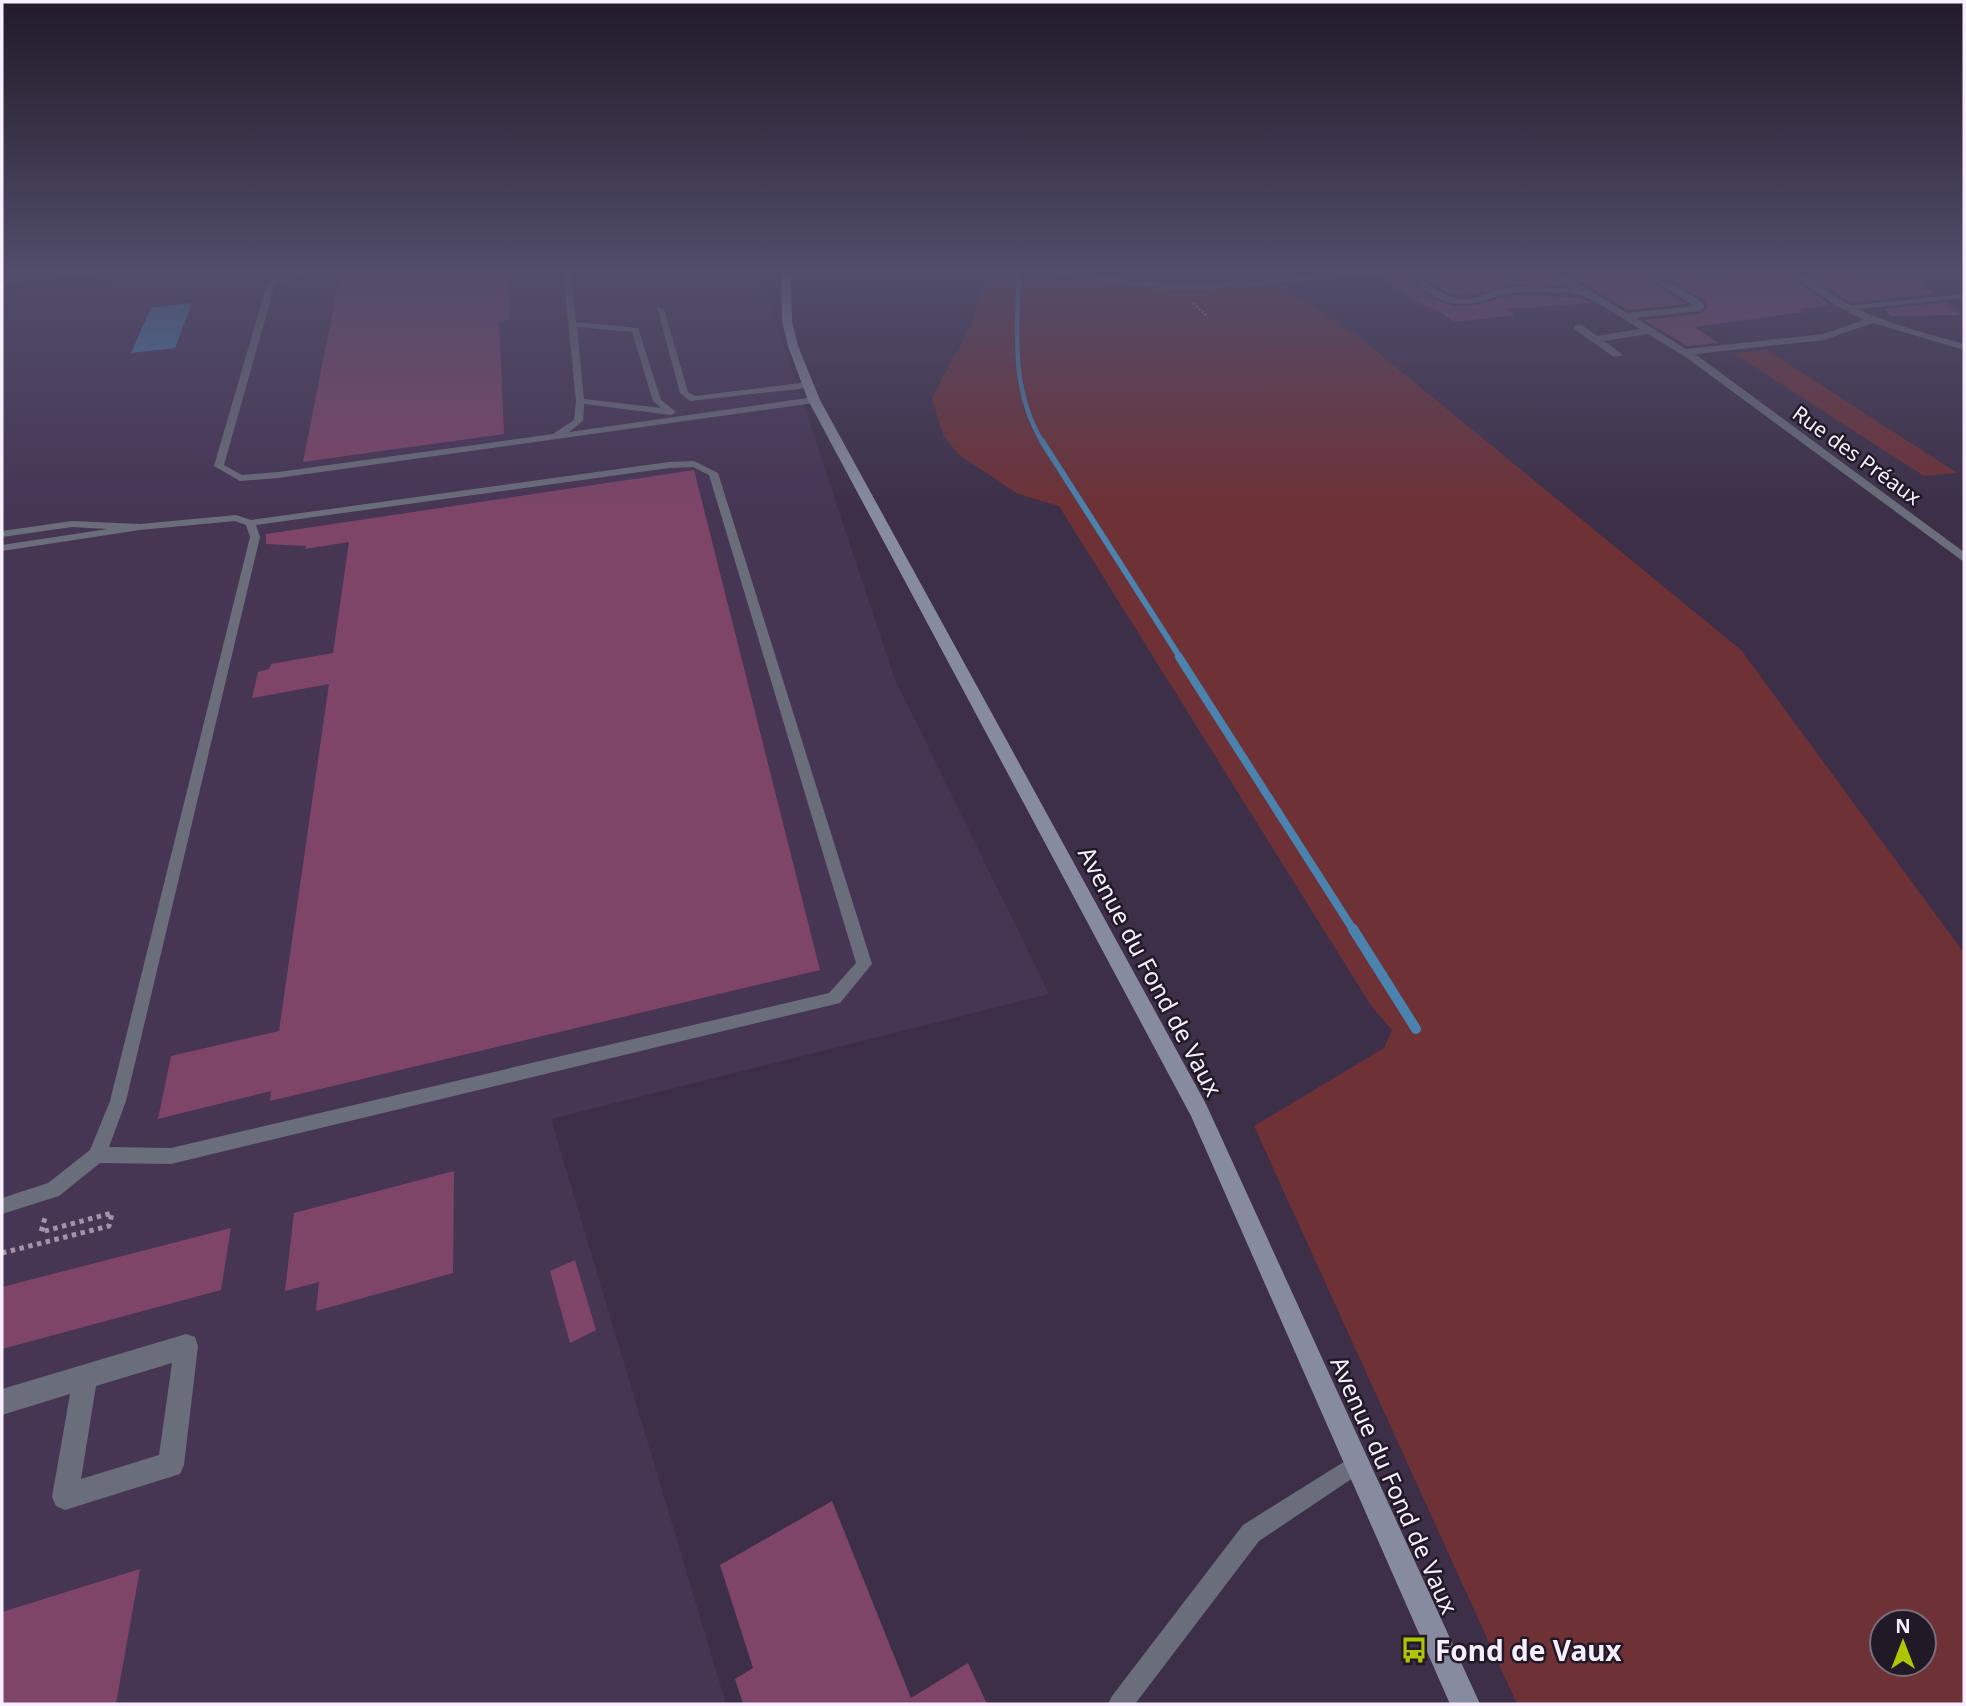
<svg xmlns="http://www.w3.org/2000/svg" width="1966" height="1706" viewBox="0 0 1966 1706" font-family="'Noto Sans',sans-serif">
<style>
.built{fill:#473554}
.green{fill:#6e3136;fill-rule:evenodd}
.water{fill:#4983ae}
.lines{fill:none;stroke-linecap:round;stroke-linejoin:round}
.stream-far3{stroke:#4983ae;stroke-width:4.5}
.stream-far2{stroke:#4983ae;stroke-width:6}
.stream-far1{stroke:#4983ae;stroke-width:8}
.stream{stroke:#4983ae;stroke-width:10}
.building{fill:#7e4568}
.path-far1{stroke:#a095a9;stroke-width:2.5;stroke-dasharray:2 2;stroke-linecap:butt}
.path{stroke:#a095a9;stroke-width:5;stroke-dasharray:4.5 4.5;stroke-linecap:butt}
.lane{fill:#6a6d7a;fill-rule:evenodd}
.street{fill:#6a6d7a;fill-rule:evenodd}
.secondary{fill:#878ba0;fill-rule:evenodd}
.labels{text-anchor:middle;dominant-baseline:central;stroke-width:5;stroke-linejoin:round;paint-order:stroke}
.far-street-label{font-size:21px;fill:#f7efff;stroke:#211a26}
.street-label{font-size:24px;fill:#f7efff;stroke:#211a26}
.near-poi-label{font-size:28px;font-weight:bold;fill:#f7efff;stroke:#211a26;text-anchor:start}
</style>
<rect width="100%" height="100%" fill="#3d2f48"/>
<polygon class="built" points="217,271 759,271 895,679 1049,994 551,1119 726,1704 2,1704 2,293"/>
<g class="green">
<path d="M988 271H1273L1279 286 1359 337 1741 650 1964 953V1704H1517L1254 1126 1384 1048 1392 1030 1372 1007 1059 506 1018 494 958 454 943 435 932 398 971 325ZM1882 1622H1924V1664H1882Z"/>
<polygon points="1767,350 1957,473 1924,476 1733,353"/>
</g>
<polygon class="water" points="192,303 175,348 131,353 151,308"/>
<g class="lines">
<path class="stream-far3" d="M1019 271C1017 331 1010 390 1043 443"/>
<polyline class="stream-far2" points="1042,441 1181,659"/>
<polyline class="stream-far1" points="1179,657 1354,931"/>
<polyline class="stream" points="1353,929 1416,1029"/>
</g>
<g class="building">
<polygon points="411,271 507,271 510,320 499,321 504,434 303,462 339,279"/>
<polygon points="1488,271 1543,271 1564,286 1509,285 1466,296 1447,292 1423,278 1411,282 1433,299 1454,306 1476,305 1507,296 1527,294 1579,298 1593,303 1507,309 1515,315 1455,322 1435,309 1418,303 1383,278 1429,272 1439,278"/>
<polygon points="1563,271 1636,271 1686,304 1628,310"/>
<polygon points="1656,271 1698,271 1698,280 1761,271 1783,271 1830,305 1798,309 1804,312 1694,327 1719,343 1687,346 1644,320 1699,314 1706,309 1706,302"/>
<polygon points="1800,271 1811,275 1838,274 1851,280 1919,281 1935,294 1850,302"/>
<polygon points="1946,302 1961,315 1892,316 1884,309"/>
<polygon points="694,470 820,970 270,1101 271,1091 158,1119 171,1056 279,1031 329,684 252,698 258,672 269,669 271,664 333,653 349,542 305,549 306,546 266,544 266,534"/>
<polygon points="454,1171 453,1273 316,1311 319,1282 285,1291 294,1213"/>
<polygon points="231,1228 221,1290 2,1349 2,1287"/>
<polygon points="575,1260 596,1330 570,1343 550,1271"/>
<polygon points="832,1501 911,1698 968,1663 987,1704 743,1704 735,1679 753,1668 720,1565"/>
<polygon points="140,1569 116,1704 2,1704 2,1612"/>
</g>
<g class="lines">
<g class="path-far1">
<polyline points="2,281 104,271"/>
<polyline points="1193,303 1208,317"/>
</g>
<polyline class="path" points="2,1253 109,1226 112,1213 41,1232 46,1214"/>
<g class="lane">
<path d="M301 271H317L285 279 274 288 224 465 242 475 278 472 553 434 574 420 576 401 563 271H571L576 322 638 328 661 400 676 412 671 415 584 404 583 421 569 432 814 397 818 400 814 403 278 478 240 481 214 466 266 287 280 275ZM577 327 632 332 653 401 661 408 584 399Z"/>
<polygon points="1964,294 1964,298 1847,310 1843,308 1847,306"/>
<polygon points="657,307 664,309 688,392 695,396 808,382 812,385 808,388 690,401 680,393"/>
<path d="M694 461 718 473 872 964 840 1003 171 1164 100 1163 59 1196 2 1214V1198L48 1183 90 1150 110 1101 250 537 246 525 235 521 140 530 2 551V545L108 529 72 527 2 537V531L72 521 140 524 236 515 251 520 669 462ZM693 467 709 475 856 963 829 993 171 1148 109 1147 126 1101 260 537 256 525 669 468Z"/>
<polygon points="1358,1453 1365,1456 1368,1463 1365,1470 1259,1541 1135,1704 1108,1704 1112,1696 1243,1525"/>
</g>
<g class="street">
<path d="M1037 271C1092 271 1146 285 1202 284 1268 283 1333 271 1399 271L1204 290 1156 289Z"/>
<path d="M1546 271H1557L1627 313 1694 306 1639 271H1650L1703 302 1704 308 1699 311 1636 318 1686 349 1823 334 1864 320 1835 305 1786 271C1803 271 1818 285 1833 295 1872 321 1920 331 1964 344V350L1873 323 1824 340 1695 354 1964 552V562L1687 358 1648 334 1604 341 1623 355 1614 357 1574 329V325H1582L1597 336 1640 329C1629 323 1590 296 1580 295 1560 292 1517 289 1498 296 1466 308 1442 308 1414 282L1422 280C1434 287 1447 298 1461 299 1474 300 1481 295 1491 291 1513 283 1550 288 1573 289Z"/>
<path d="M186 1334 195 1337 198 1346 184 1465 180 1474 65 1510 56 1506 52 1497 70 1394 2 1415V1389ZM172 1363 159 1455 81 1479 96 1386Z"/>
</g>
<polygon class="secondary" points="781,271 791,271 792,321 798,346 820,400 1206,1104 1480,1704 1450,1704 1191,1116 808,400 788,346 782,321"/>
</g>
<linearGradient id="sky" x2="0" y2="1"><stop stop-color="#221a28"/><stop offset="0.53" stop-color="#514d6a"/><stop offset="1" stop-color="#514d6a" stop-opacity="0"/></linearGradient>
<rect width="1966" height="510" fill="url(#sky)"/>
<defs>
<g id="bus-bare" transform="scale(2.1)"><path d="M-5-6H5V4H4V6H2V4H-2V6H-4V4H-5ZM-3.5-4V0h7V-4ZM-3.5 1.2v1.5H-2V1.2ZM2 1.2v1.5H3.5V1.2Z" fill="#afc504" stroke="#211a26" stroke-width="2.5" paint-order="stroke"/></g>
</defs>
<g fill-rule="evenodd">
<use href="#bus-bare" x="1414" y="1650"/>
</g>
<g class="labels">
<g class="far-street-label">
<text transform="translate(1857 455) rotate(36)">Rue des Préaux</text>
</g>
<g class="street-label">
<text transform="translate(1151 971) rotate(62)">Avenue du Fond de Vaux</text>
<text transform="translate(1395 1485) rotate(66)">Avenue du Fond de Vaux</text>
</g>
<g class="near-poi-label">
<text x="1435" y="1650">Fond de Vaux</text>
</g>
</g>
<rect width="1966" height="1706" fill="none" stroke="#f7efff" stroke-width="7"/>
<g transform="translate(1903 1643)"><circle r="33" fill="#211a26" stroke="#776f7d" stroke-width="2"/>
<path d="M0-5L12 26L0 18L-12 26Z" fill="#afc504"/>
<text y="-10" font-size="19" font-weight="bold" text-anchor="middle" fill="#f7efff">N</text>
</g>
</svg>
